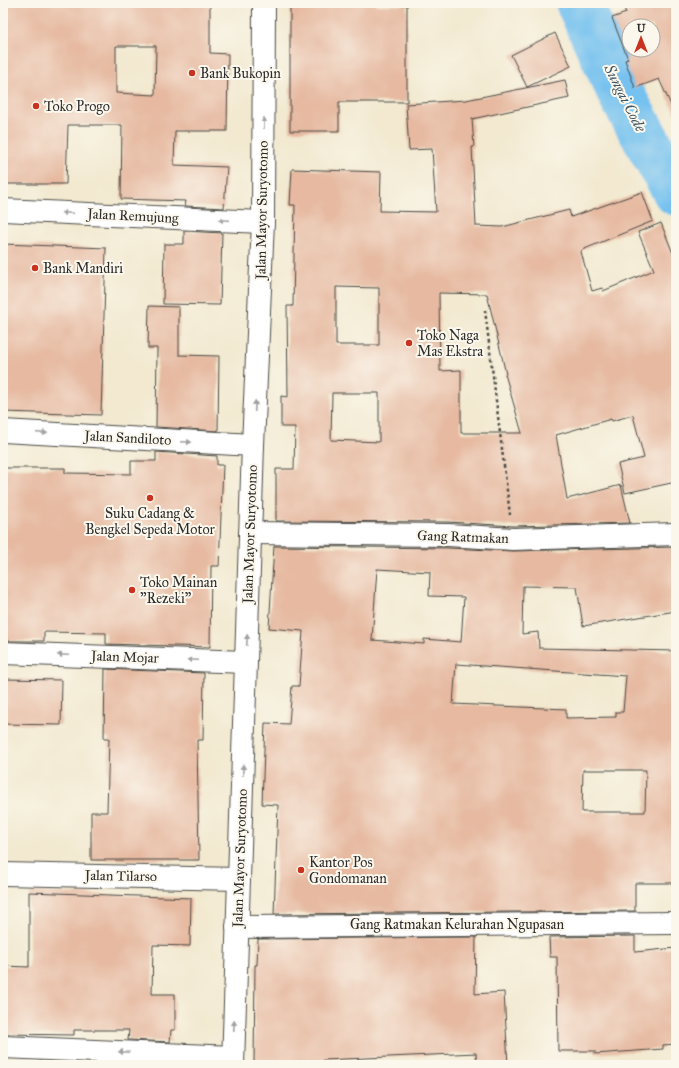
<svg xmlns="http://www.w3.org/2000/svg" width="679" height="1068" viewBox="0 0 679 1068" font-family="'IM FELL Great Primer',serif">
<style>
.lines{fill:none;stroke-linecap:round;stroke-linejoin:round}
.river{stroke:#75c1ef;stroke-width:47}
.building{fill:#e6b9a0;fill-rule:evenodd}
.street-casing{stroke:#494844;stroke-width:24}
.secondary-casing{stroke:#494844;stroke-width:24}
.path{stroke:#494844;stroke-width:2.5;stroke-dasharray:3 3;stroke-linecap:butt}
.street{stroke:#fff;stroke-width:22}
.secondary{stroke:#fff;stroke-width:22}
.oneway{fill:#a0a0a0}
.poi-dot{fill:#c8321e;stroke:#fbf7ec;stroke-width:1.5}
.labels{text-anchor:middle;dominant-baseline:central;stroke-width:4;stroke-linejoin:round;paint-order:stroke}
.poi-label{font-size:14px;fill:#2b2b2b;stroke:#fbf7ec;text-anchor:start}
.street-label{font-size:14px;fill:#2b2b2b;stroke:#fbf7ec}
.water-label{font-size:15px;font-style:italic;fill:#415866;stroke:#fbf7ec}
</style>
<rect width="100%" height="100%" fill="#fbf7ec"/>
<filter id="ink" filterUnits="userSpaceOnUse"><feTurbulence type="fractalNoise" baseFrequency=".025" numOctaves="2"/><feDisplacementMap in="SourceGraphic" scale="8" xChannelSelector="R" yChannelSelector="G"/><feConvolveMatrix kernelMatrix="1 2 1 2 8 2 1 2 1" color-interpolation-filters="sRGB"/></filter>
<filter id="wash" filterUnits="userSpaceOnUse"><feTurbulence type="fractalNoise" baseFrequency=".012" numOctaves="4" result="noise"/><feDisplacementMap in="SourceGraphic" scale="16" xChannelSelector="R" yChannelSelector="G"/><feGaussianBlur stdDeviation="0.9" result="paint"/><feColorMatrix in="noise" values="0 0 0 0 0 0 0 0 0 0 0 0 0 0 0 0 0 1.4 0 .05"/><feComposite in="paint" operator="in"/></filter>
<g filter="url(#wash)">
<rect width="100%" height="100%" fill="#f2e9d0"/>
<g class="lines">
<polyline class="river" points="579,3 623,98 676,192"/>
</g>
<g id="blocks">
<g class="building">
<path d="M3 3H210V53L228 54 227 131H175L174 165 227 167 224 208 185 206 186 201 121 199 122 125H68L66 184H3ZM116 46H156L155 95 116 93Z"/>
<polygon points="290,3 377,3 377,5 407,5 407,102 339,102 339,131 290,131"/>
<path d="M622 3H676V116L659 79 635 88 625 60 628 59 612 18 626 13ZM629 26H653V50H629Z"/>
<polygon points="555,33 571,66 527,87 511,55"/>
<path d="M565 80 569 98 472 119 474 147H472L476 226 502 227 569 210 571 217 642 192 653 221 582 250 581 252 592 291 602 288 603 291 654 270 638 232 661 223 676 261V482L625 493 618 464 644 458 633 415 612 421 611 419 556 435 567 499 621 485 630 523 513 526 448 522 276 521V469H294L295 427H281V396L288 397 287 306H293L295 205H290L292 169 381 172 380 211 436 212 432 149 409 150 406 104 466 100ZM336 287 379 288V345H336ZM439 293 487 294 506 374H505L522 433H461V370L440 371ZM332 393H379V442L331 440Z"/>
<polygon points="184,231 222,233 220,305 163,304 164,244 184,244"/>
<polygon points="3,244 106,248 101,415 3,412"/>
<polygon points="149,306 179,307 179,355 219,356 218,431 156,427 157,348 148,348"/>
<polygon points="156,452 217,456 217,465 223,465 219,566 211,566 210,647 106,644 106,633 44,632 44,641 3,641 3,468 65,468 65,473 131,474 131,461 156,461"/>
<path d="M274 546 448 548 513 551 676 547V611L583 626 577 587 523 586 522 634 538 632 539 648 676 651V883H635V911L274 914 278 805 262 804 265 723 289 724 292 686H299L303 631 269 628ZM377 569 430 572 429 596 464 597 461 642 424 639V644L372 640ZM456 664 626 676 623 712H616V717L566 718V709L453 704ZM583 770H646L645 812H582Z"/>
<polygon points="105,669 204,673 203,740 197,740 199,860 91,860 91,812 107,812 109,738 104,738"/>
<polygon points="3,679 62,680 61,725 3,724"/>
<polygon points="29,892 191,898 190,946 153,945 152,994 175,994 175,1030 171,1030 170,1042 128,1040 129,1030 74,1030 74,1035 3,1034 3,966 29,967"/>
<polygon points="635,936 635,952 676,948 676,1044 663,1045 663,1049 595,1054 595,1051 558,1051 557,957 550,957 549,937"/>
<polygon points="476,937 475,994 504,992 508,1065 477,1065 476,1053 323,1060 322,1065 254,1065 255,965 257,965 258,939"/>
</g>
</g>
</g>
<g filter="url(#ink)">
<use href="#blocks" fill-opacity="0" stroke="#494844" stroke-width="1"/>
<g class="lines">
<g class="street-casing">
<g id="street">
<polyline points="3,210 263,222"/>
<polyline points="3,431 253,445"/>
<polyline points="250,533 448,535 513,539 676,534"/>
<polyline points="3,653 246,662"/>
<polyline points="3,874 239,879"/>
<polyline points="237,927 676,923"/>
<polyline points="3,1047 233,1057"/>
</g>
</g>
<g class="secondary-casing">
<polyline id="secondary" points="233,1065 253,445 263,222 264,3"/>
</g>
<polyline class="path" points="485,310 510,515"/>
<use href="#street" class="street"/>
<use href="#secondary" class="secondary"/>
</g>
<defs><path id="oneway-solid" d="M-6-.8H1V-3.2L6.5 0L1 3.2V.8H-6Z"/></defs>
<g class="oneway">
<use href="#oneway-solid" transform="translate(264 123) rotate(-90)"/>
<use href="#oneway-solid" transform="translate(67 213) rotate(-177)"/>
<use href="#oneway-solid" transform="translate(224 220) rotate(-177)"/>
<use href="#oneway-solid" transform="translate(255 406) rotate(-87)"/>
<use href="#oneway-solid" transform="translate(42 433) rotate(3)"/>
<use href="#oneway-solid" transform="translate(186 442) rotate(3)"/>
<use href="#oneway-solid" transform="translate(247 640) rotate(-88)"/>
<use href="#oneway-solid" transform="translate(63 655) rotate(-178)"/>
<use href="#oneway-solid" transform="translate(193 660) rotate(-178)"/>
<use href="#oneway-solid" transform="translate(243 770) rotate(-88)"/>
<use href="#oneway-solid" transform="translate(234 1026) rotate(-88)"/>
<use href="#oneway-solid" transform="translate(124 1052) rotate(-178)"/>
</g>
</g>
<g class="poi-dot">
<circle cx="192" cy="73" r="4"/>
<circle cx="36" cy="106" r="4"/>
<circle cx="35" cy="268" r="4"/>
<circle cx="409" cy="343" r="4"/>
<circle cx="150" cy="498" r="4"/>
<circle cx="132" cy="590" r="4"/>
<circle cx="301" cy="870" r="4"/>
</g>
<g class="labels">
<g class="poi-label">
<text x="200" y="73">Bank Bukopin</text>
<text x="44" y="106">Toko Progo</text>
<text x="43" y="268">Bank Mandiri</text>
<text x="417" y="335">Toko Naga<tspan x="417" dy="16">Mas Ekstra</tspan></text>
<text x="150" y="513" text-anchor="middle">Suku Cadang &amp;<tspan x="150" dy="16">Bengkel Sepeda Motor</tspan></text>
<text x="140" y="582">Toko Mainan<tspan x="140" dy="16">"Rezeki"</tspan></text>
<text x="309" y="862">Kantor Pos<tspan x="309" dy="16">Gondomanan</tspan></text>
</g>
<g class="street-label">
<text transform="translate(262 210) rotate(-89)">Jalan Mayor Suryotomo</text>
<text transform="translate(133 216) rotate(3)">Jalan Remujung</text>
<text transform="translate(128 438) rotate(3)">Jalan Sandiloto</text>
<text transform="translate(250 534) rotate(-88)">Jalan Mayor Suryotomo</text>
<text transform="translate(463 537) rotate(2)">Gang Ratmakan</text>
<text transform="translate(125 657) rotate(2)">Jalan Mojar</text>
<text transform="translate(240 858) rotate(-88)">Jalan Mayor Suryotomo</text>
<text transform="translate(121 876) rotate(1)">Jalan Tilarso</text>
<text x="457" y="924">Gang Ratmakan Kelurahan Ngupasan</text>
</g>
<g class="water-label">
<text transform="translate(625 98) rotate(63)">Sungai Code</text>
</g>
</g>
<rect width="679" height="1068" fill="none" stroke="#fbf7ec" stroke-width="16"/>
<g transform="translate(641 38)"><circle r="19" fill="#fbf7ec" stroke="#a8a59f"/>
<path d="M0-3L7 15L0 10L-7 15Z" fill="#c8321e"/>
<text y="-6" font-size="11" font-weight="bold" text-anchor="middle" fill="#2b2b2b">U</text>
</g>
</svg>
